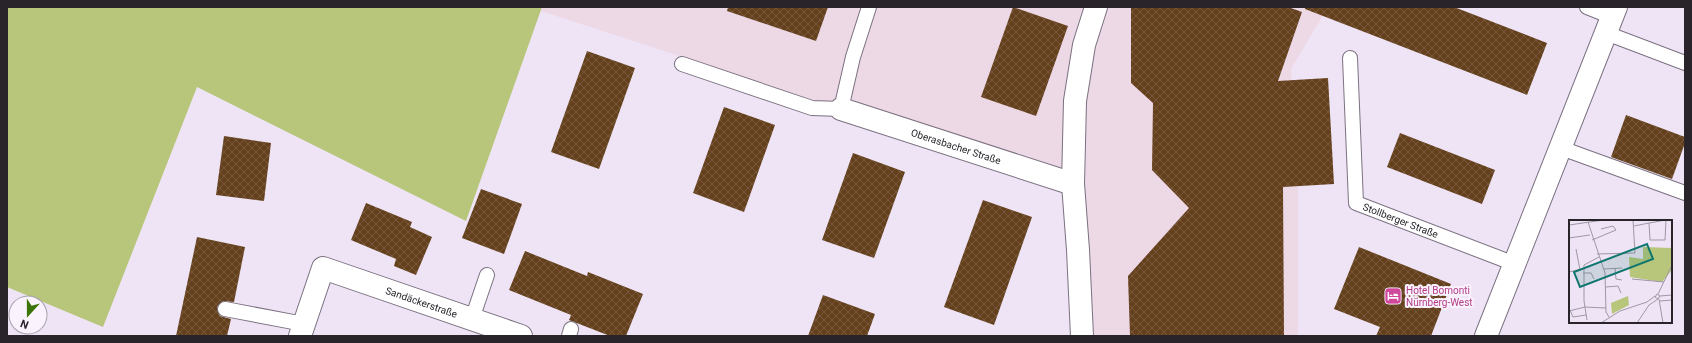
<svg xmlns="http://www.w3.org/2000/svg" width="1692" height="343" viewBox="0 0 1692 343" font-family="Roboto,sans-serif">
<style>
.commercial{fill:#edd8e6}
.pitch{fill:#b7c67a}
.building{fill:url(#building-cross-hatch)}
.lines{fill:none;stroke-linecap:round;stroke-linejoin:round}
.service-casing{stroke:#7b7181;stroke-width:16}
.minor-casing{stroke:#7b7181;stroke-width:24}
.service{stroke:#fff;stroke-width:14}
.minor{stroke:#fff;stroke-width:22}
.labels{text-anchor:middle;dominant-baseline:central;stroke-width:4;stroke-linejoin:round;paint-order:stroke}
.street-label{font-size:10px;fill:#28242a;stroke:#faf3fe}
.hotel-label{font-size:10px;fill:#b23c85;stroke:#faf3fe;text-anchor:start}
.inset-road{fill:none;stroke:#9f97a4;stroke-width:1}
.view{fill:#0f766e;fill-opacity:0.15;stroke:#0f766e;stroke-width:2}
.inset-edge{fill:none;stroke:#28242a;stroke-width:2}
</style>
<defs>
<pattern id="building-cross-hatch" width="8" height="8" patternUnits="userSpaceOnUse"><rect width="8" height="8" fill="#64401c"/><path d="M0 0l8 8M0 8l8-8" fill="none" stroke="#76593d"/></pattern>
</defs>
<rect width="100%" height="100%" fill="#efe4f5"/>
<polygon class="commercial" points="542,7 1328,7 1291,69 1298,177 1298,336 1078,336 1076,185 541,11"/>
<polygon class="pitch" points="7,7 542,7 466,221 197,87 103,327 7,287"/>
<g class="building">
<polygon points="728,7 828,7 816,41 727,11"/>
<polygon points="1013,7 1068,26 1036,116 981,97"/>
<polygon points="1131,7 1288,7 1302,12 1278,81 1328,78 1334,184 1283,187 1284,336 1130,336 1128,276 1189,208 1152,170 1153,103 1131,83"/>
<polygon points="1305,7 1454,7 1547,43 1527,95 1305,9"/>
<polygon points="587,51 635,68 599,169 551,152"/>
<polygon points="724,107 775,125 744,212 693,193"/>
<polygon points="1626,115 1685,137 1685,143 1672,179 1611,157"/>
<polygon points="1400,133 1495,170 1482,204 1387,167"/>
<polygon points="224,136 271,143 264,201 216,195"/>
<polygon points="853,153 905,172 874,258 822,240"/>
<polygon points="481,189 522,204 504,254 462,238"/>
<polygon points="983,200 1032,217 994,325 944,307"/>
<polygon points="366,203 412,222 410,227 432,237 416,275 394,266 396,259 351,240"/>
<polygon points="197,237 245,247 234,302 223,301 217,307 220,316 231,319 227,336 176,336"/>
<polygon points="1359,247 1451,284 1431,336 1376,336 1380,327 1334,309"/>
<polygon points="525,251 587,276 588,272 643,294 626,336 610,336 569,320 571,315 509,290"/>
<polygon points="823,295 875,314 867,336 808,336"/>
</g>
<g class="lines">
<g class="service-casing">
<g id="service">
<polyline points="1587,7 1612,17"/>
<polyline points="1606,33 1685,63"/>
<path id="s1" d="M1350 58 1356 203 1515 264"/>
<polyline points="682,64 812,108 841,109 853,57 869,7"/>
<polyline points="1561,148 1685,193"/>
<polyline points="225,309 304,324"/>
<polyline points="472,319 487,275"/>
<polyline points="569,336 571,329"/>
</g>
</g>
<g class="minor-casing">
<g id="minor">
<path id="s2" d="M841 109 1073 184"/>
<path id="s3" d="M300 336 323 268 521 336"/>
<polyline points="1082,336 1078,250 1073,184 1075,101 1084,45 1096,7"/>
<polyline points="1486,336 1616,7"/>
</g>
</g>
<use href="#service" class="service"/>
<use href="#minor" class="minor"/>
</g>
<defs>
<g id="hotel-square" transform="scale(0.9)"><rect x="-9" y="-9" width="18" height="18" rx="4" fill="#d1479c" stroke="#faf3fe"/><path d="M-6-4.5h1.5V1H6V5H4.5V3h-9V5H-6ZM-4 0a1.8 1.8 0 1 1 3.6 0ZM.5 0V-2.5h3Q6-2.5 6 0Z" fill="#fff"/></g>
</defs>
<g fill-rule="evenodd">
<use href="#hotel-square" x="1393" y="296"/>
</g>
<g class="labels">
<g class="street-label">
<text stroke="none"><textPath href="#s2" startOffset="121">Oberasbacher Straße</textPath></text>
<text stroke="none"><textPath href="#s1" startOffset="193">Stollberger Straße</textPath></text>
<text stroke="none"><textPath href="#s3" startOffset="176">Sandäckerstraße</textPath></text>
</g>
<g class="hotel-label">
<text x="1406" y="290">Hotel Bomonti<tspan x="1406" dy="12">Nürnberg-West</tspan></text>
</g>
</g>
<g transform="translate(1569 220)">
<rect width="103" height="103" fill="#efe4f5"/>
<path d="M59 76 60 85 43 94 42 83Z" fill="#b7c67a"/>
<path d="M74 27 103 28V50L93 62 61 57 60 37 74 39Z" fill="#b7c67a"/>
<path class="inset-road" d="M19 2 36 53 37 92 40 97M0 5 35 0M65 6 80 3 97 0 96 20H81L80 3M0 18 21 15M23 20 47 10 44 6 32 9M7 29 11 50M28 34 66 33 64 0M46 48 47 59 53 60M35 49 53 48M0 52 12 49M14 53H22L25 59M63 59 95 62M37 67 49 66 52 73M89 74 103 45M91 76 89 79 86 77 88 74 91 76 103 75M90 79 94 103M91 81 103 80M1 90 4 97 17 95M0 91 16 87 37 88M18 100 15 81V45L30 37M32 103 51 91 78 82 86 76M68 103 80 85 89 79"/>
<path class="view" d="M78 24 84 39 11 67 5 52Z"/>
<rect width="103" height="103" class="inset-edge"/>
</g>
<rect width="1692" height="343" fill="none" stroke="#28242a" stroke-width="16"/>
<g transform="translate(28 315) rotate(201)"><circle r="19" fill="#faf3fe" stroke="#a6a0a9"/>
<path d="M0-3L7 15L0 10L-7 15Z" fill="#3a7406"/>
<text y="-6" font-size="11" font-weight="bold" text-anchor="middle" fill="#28242a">N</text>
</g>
</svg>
